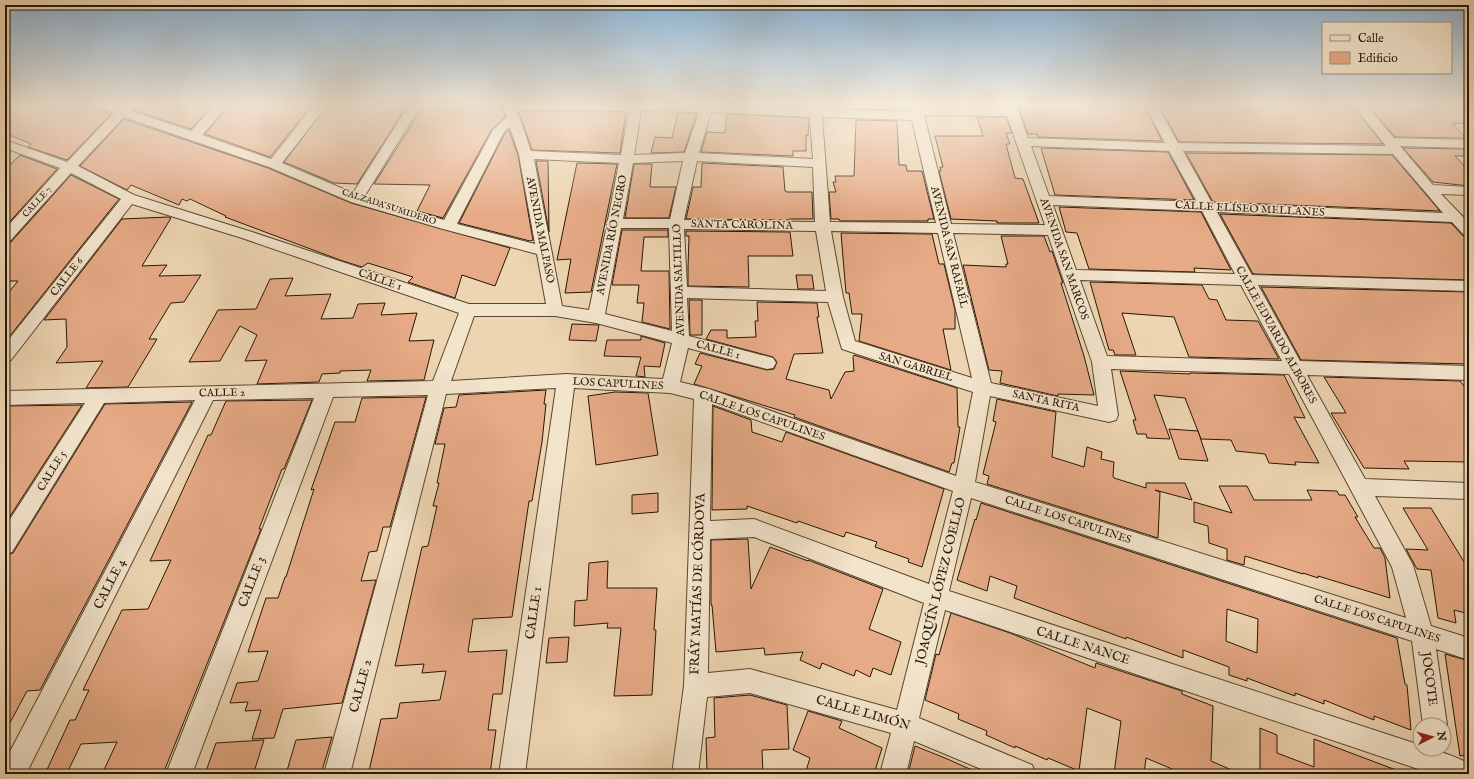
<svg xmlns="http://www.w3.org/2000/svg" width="1474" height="779" viewBox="0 0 1474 779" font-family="'IM FELL English',serif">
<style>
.building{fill:#e6aa86;stroke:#271604;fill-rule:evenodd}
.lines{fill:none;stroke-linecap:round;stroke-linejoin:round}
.minor-casing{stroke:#58462f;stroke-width:2}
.minor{fill:#f3e4cc;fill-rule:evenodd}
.labels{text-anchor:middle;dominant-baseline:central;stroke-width:3;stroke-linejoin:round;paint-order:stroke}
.far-street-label{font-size:9px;fill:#271604;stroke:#f3e4cc}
.street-label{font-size:11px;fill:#271604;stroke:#f3e4cc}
.near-street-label{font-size:13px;fill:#271604;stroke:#f3e4cc}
</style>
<rect width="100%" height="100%" fill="#edd5b1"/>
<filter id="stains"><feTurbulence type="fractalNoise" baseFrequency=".005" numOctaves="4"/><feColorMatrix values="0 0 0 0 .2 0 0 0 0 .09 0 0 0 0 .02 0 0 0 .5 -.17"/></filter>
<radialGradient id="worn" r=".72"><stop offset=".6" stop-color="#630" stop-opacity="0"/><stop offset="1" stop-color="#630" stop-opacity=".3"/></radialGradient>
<g class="building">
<polygon points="5,105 93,105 98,109 111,114 67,160 28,147 31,144 5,133"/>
<polygon points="135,105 213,105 191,129 133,110"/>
<polygon points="229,105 312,105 270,157 205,134"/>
<polygon points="328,105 407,106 357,184 334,183 284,162"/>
<polygon points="424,105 502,105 505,117 492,129 443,218 417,211 430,185 374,184"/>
<polygon points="856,105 896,105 896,110 856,109"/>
<polygon points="1029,105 1144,105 1162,141 1038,137 1037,134 1028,134 1018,106 1030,107"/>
<polygon points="1159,105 1352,105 1383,144 1179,142"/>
<polygon points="1368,105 1414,105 1469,108 1469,124 1452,123 1466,138 1395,137"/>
<polygon points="519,112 626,112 620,153 532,150"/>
<polygon points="678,113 697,113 684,152 651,153 655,137 672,138"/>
<polygon points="727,114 809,118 808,136 806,135 806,151 793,151 793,156 701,152 707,132 725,133"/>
<polygon points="977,117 1006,117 1012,133 1006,133 1010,144 1006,144 1015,178 1023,179 1039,223 997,223 997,221 951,219 939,171 941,171 940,167 943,167 935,136 983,136"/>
<polygon points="124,119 268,168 351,203 510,248 495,286 462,275 455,298 408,282 413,277 368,263 362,267 340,260 225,217 226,216 190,199 187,201 182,199 179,205 131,185 127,190 80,166"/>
<polygon points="856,120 897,121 899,165 906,165 907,171 922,171 934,219 928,219 928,221 840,221 839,219 831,219 829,192 836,192 833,182 836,182 835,176 854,176"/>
<polygon points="509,130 518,155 533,240 530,241 459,223 505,133"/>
<polygon points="1041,148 1168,152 1194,200 1055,195"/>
<polygon points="1403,148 1469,149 1469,156 1455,156 1469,171 1469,186 1433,182"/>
<polygon points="1186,153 1392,155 1440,211 1213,202"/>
<polygon points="20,155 57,169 5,227 5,163 12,163"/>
<polygon points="536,161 548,161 549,232"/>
<polygon points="577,163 617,164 591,292 565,293 571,259 557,260"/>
<polygon points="702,163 783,167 785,191 787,192 812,192 813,219 789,219 789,220 686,219 693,187 701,187"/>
<polygon points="634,164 652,164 650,187 676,187 669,218 625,218"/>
<polygon points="71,175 119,199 5,342 5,297 18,281 5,281 5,244 11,242"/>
<polygon points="1059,207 1201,212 1231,270 1194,268 1195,272 1089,269 1077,233 1066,232"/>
<polygon points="1220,214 1451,223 1463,236 1469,238 1469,280 1253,274"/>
<polygon points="168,217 171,218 142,266 167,265 159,276 201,275 184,302 171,303 149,339 157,339 128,387 86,388 103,361 56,363 67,347 66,319 44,320 122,219"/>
<polygon points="622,230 668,230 668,237 644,237 641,271 669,271 670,329 642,322 644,303 637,303 639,285 612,285"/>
<polygon points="686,231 790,232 793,256 748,256 749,287 688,286 688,268 689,236 686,236"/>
<polygon points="841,233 932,234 939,264 944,264 955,310 955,329 943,329 951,370 859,341 862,314 852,314 849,293 846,293"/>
<polygon points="1001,236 1044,236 1050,252 1052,251 1063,283 1061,283 1084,356 1094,395 1058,394 1058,396 1000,383 1002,371 989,370 963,265 1006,267 1006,264 1008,264"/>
<polygon points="796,275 812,275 814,289 798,289"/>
<polygon points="293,278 285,296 331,294 321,319 353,318 358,304 385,303 381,315 417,313 409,341 434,340 424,380 367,381 371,370 340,371 340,373 322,374 319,382 257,384 267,360 245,361 257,335 240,326 220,361 189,362 218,310 256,309 270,279"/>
<polygon points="1090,282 1202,285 1209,299 1217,300 1226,320 1258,321 1279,359 1189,357 1174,317 1122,313 1136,355 1115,355 1113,350 1109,350"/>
<polygon points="1261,287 1469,292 1469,364 1301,360"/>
<polygon points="689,300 702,300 702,335 690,335"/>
<polygon points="757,302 817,303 819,317 817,317 823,353 794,354 786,379 829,390 831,399 845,372 854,371 853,357 854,355 957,388 958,427 960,427 954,463 952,463 949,472 794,417 795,415 694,384 702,366 695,364 700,353 767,370 774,369 777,362 773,357 706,339 711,330 727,330 727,338 756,337 755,321 758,321"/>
<polygon points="572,324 599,325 596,341 569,340"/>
<polygon points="641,336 665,343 660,367 644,366 645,377 636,376 641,357 604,356 607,340 641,340"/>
<polygon points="1120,371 1190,374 1190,373 1284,375 1305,418 1294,417 1319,463 1295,462 1296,465 1269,463 1265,454 1236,451 1231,440 1201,439 1185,398 1154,395 1170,439 1147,438 1146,434 1137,434 1133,420 1136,420"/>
<polygon points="1324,377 1460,381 1469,392 1469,462 1404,461 1409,469 1364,468 1331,413 1346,413"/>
<polygon points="546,390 544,404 546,404 542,442 532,501 529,501 512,617 473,619 468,652 507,650 502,694 493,694 488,730 496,730 490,774 370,774 371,771 369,771 381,719 397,718 400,703 440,700 446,671 422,673 424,664 395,666 422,547 428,546 437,506 433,506 439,483 437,483 445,444 435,444 444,408 456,407 459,395"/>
<polygon points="615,392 648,393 658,455 596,465 588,396"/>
<polygon points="426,397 390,527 383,527 377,551 369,552 361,581 376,580 342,703 283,709 274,738 252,739 261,710 245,711 248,702 230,703 237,683 258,681 268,651 248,652 266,598 278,598 285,577 286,577 314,489 311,490 335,422 355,422 362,398"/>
<polygon points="997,399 1056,412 1052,457 1084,467 1087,447 1102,452 1101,459 1114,462 1113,476 1114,478 1146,488 1146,483 1185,483 1192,500 1155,490 1160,492 1158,538 987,484 989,476 983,474 996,422 993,421"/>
<polygon points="312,400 284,469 282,469 259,529 261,529 163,774 102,774 117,742 81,744 67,773 45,774 70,720 75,720 89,690 83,690 122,610 148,609 171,560 150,561 208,435 211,435 226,401"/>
<polygon points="192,402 40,690 27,691 5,732 5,555 13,553 105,404"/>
<polygon points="82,405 5,524 5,406"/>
<polygon points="713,406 751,420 752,432 782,442 786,432 944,489 922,567 908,562 909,559 875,547 877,542 846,532 844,537 798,521 797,523 747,506 747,509 712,510"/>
<polygon points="1169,429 1198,431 1208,461 1179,459"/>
<polygon points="1219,486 1247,486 1254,500 1312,500 1307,490 1337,491 1339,495 1345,495 1358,517 1355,517 1374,548 1380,548 1385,558 1390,598 1318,576 1318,578 1303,573 1303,574 1245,556 1244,565 1227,560 1227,549 1209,543 1208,526 1194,522 1194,502 1232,513"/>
<polygon points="658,493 658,512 632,514 632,495"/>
<path d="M981 503 1397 638 1405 684 1407 685 1411 730 1374 716V720L1324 700V704L1295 693V696L1247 678V681L1229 675V667L1183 650V658L1126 637V639L1014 598 1017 586 990 576 987 591 957 580 975 519 976 520ZM1227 609 1258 619 1257 653 1226 641Z"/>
<polygon points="1403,508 1431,508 1469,570 1469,614 1454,610 1456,623 1438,618 1431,570 1417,569 1406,549 1428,550"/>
<polygon points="748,539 751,589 770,547 808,561 808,560 883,589 869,629 901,642 891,675 873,668 870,677 856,670 854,676 822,663 820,669 800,660 803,652 765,655 764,648 716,652 712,605 711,605 711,540"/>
<polygon points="608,561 607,588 657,588 654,630 656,630 652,695 614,696 621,628 607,628 608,623 574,626 575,601 587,600 589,563"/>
<polygon points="951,613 1010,633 1095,668 1096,663 1182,691 1182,694 1213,706 1211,761 1241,774 1184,774 1146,758 1144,774 1114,774 1121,721 1087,708 1079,771 1048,758 1047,760 1015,746 1015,748 986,735 987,731 958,719 959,714 925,700 936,654 939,655"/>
<polygon points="569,637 567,662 546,663 549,638"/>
<polygon points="1445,654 1469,661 1469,755 1460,756"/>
<polygon points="750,695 787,705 789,749 762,750 763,774 711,774 711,772 707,772 706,738 715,737 714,698"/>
<polygon points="808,711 842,721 839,728 882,748 874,774 805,774 810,758 793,750"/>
<polygon points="1260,728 1277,735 1277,753 1314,767 1314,739 1404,773 1404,774 1260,774"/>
<polygon points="332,737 321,774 286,774 296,740"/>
<polygon points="264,740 254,772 205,774 216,743"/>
<polygon points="915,746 945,758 981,774 908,774"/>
</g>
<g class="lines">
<g class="minor-casing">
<path id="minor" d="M96 105H115L120 107 122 105H134L131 111 191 131 215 105H228L202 135 271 159 314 105H327L282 163 353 193 409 105H421L364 197 444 220 493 130 507 117 503 105H727L809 109V105H821L822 109 910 112 909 105H921L922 107 1005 108 1004 105H1016L1028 138 1165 143 1145 105H1157L1178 143 1386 146 1353 105H1366L1394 138 1469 140V148L1400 146 1433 185 1469 187V195L1441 194 1469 223V237L1464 235 1452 222 1217 212 1252 275 1469 281V291L1258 285 1300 361 1469 366V380L1307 375 1365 479 1469 483V499L1375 496 1413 565 1431 626 1469 638V660L1436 649 1447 725 1444 733V725H1423L1412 641 971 498 949 591 1420 745V749C1439 749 1452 756 1469 763V774H1433L945 610 919 718 1032 765 1036 774H993L914 741 906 774H880L891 733 750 693 707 697 698 774H672L684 686 694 399 670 393 574 388 525 774H499L556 388 446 394 350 774H324L428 395 333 397 192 774H166L314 398 213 400 26 774H5V761L195 400 104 403 12 552 5 554V527L85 403 5 405V391L433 381 459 313 242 238 132 204 11 360 5 362V344L121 199 71 173 10 241 5 243V229L60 168 5 148V140L67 162 114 113 98 108ZM537 110 629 111 621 155 531 151 517 111ZM641 111 699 112 685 153 634 155ZM711 112 810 117 813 159 699 153ZM924 115 1007 116 1045 225 951 224ZM124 117 269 167 351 202 443 229 537 254 546 304H469L252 232 134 195 78 166ZM822 117 912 120 936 223 830 222ZM510 127 519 155 535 244 457 224 504 132ZM1031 146 1169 151 1197 202 1049 196ZM1183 151 1393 154 1443 213 1212 203ZM534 159 619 163 608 220 606 223 607 225 589 310 562 306ZM683 161 670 219H623L633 163ZM697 161 813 167 815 222 684 220ZM1053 205 1202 211 1235 274 1076 270ZM621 228H669L672 331 605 314ZM684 229 816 231 826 291 687 287ZM831 231 938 233 972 378 855 341 843 297ZM953 233 1048 235 1092 362 1098 406 991 383ZM1080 280 1241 285 1282 361 1107 356ZM687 298 828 302 842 349 973 392 956 476 709 389 680 382 688 348 767 369 773 368 776 363 773 358 689 336ZM474 316H555L596 323 672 343 663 379 566 374 451 381ZM1111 369 1289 374 1392 567 1406 618 975 482 990 396 1109 422 1116 420 1118 415ZM712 404 953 491 929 584 754 519 710 521ZM754 537 924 603 897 710 750 669 708 673 710 539Z"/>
</g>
<use href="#minor" class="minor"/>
</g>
<linearGradient id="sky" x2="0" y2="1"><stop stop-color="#8bb4d5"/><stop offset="0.49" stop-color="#f7ecdc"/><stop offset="1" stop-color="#f7ecdc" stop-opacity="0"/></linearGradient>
<rect width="1474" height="214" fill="url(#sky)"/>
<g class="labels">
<g class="far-street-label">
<text transform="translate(37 202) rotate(-48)">CALLE 7</text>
<text transform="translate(389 207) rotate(18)">CALZADA SUMIDERO</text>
</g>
<g class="street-label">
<text transform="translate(1250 209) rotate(3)">CALLE ELÍSEO MELLANES</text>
<text transform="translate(742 225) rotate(1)">SANTA CAROLINA</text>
<text transform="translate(540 230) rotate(79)">AVENIDA MALPASO</text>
<text transform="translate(612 235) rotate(-79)">AVENIDA RÍO NEGRO</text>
<text transform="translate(949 247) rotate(76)">AVENIDA SAN RAFAÉL</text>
<text transform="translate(1064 259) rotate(71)">AVENIDA SAN MARCOS</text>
<text transform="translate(67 277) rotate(-52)">CALLE 6</text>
<text transform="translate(380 280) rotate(19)">CALLE 1</text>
<text transform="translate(679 280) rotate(-92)">AVENIDA SALTILLO</text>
<text transform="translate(1276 335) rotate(61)">CALLE EDUARDO ALBORES</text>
<text transform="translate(718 350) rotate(15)">CALLE 1</text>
<text transform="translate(916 367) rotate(17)">SAN GABRIEL</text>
<text transform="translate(618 384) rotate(3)">LOS CAPULINES</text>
<text transform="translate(222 393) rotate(-1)">CALLE 2</text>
<text transform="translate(1046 401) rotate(12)">SANTA RITA</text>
<text transform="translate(762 416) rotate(19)">CALLE LOS CAPULINES</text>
<text transform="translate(52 471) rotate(-58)">CALLE 5</text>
<text transform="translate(1068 520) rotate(18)">CALLE LOS CAPULINES</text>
<text transform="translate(1377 619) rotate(18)">CALLE LOS CAPULINES</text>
</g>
<g class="near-street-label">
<text transform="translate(941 581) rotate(-76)">JOAQUÍN LÓPEZ COELLO</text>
<text transform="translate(252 582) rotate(-69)">CALLE 3</text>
<text transform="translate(110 584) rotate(-63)">CALLE 4</text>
<text transform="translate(698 584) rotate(-88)">FRÁY MATÍAS DE CÓRDOVA</text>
<text transform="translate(534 613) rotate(-82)">CALLE 1</text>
<text transform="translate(1083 646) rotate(18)">CALLE NANCE</text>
<text transform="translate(1429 679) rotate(82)">JOCOTE</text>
<text transform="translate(361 686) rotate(-75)">CALLE 2</text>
<text transform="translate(863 713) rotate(16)">CALLE LIMÓN</text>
</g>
</g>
<rect width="1474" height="779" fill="none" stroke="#edd5b1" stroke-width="20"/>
<rect x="6" y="6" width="1462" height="767" fill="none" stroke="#271604" stroke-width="2"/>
<rect x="10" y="10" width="1454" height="759" fill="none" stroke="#271604"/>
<rect x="1322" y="22" width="130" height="52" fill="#f3e4cc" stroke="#a1927c"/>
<rect x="1330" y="35" width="20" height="6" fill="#f3e4cc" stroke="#a1927c"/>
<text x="1358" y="42" font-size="12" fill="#271604">Calle</text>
<rect x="1330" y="52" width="20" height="12" fill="#e6aa86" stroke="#a1927c"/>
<text x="1358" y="62" font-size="12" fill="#271604">Edificio</text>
<g transform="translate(1432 737) rotate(84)"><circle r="19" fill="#f3e4cc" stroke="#a1927c"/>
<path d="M0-3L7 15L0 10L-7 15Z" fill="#8f2418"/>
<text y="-6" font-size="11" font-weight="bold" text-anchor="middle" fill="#271604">N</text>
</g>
<rect width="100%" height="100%" filter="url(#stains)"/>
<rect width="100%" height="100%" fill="url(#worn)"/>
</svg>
